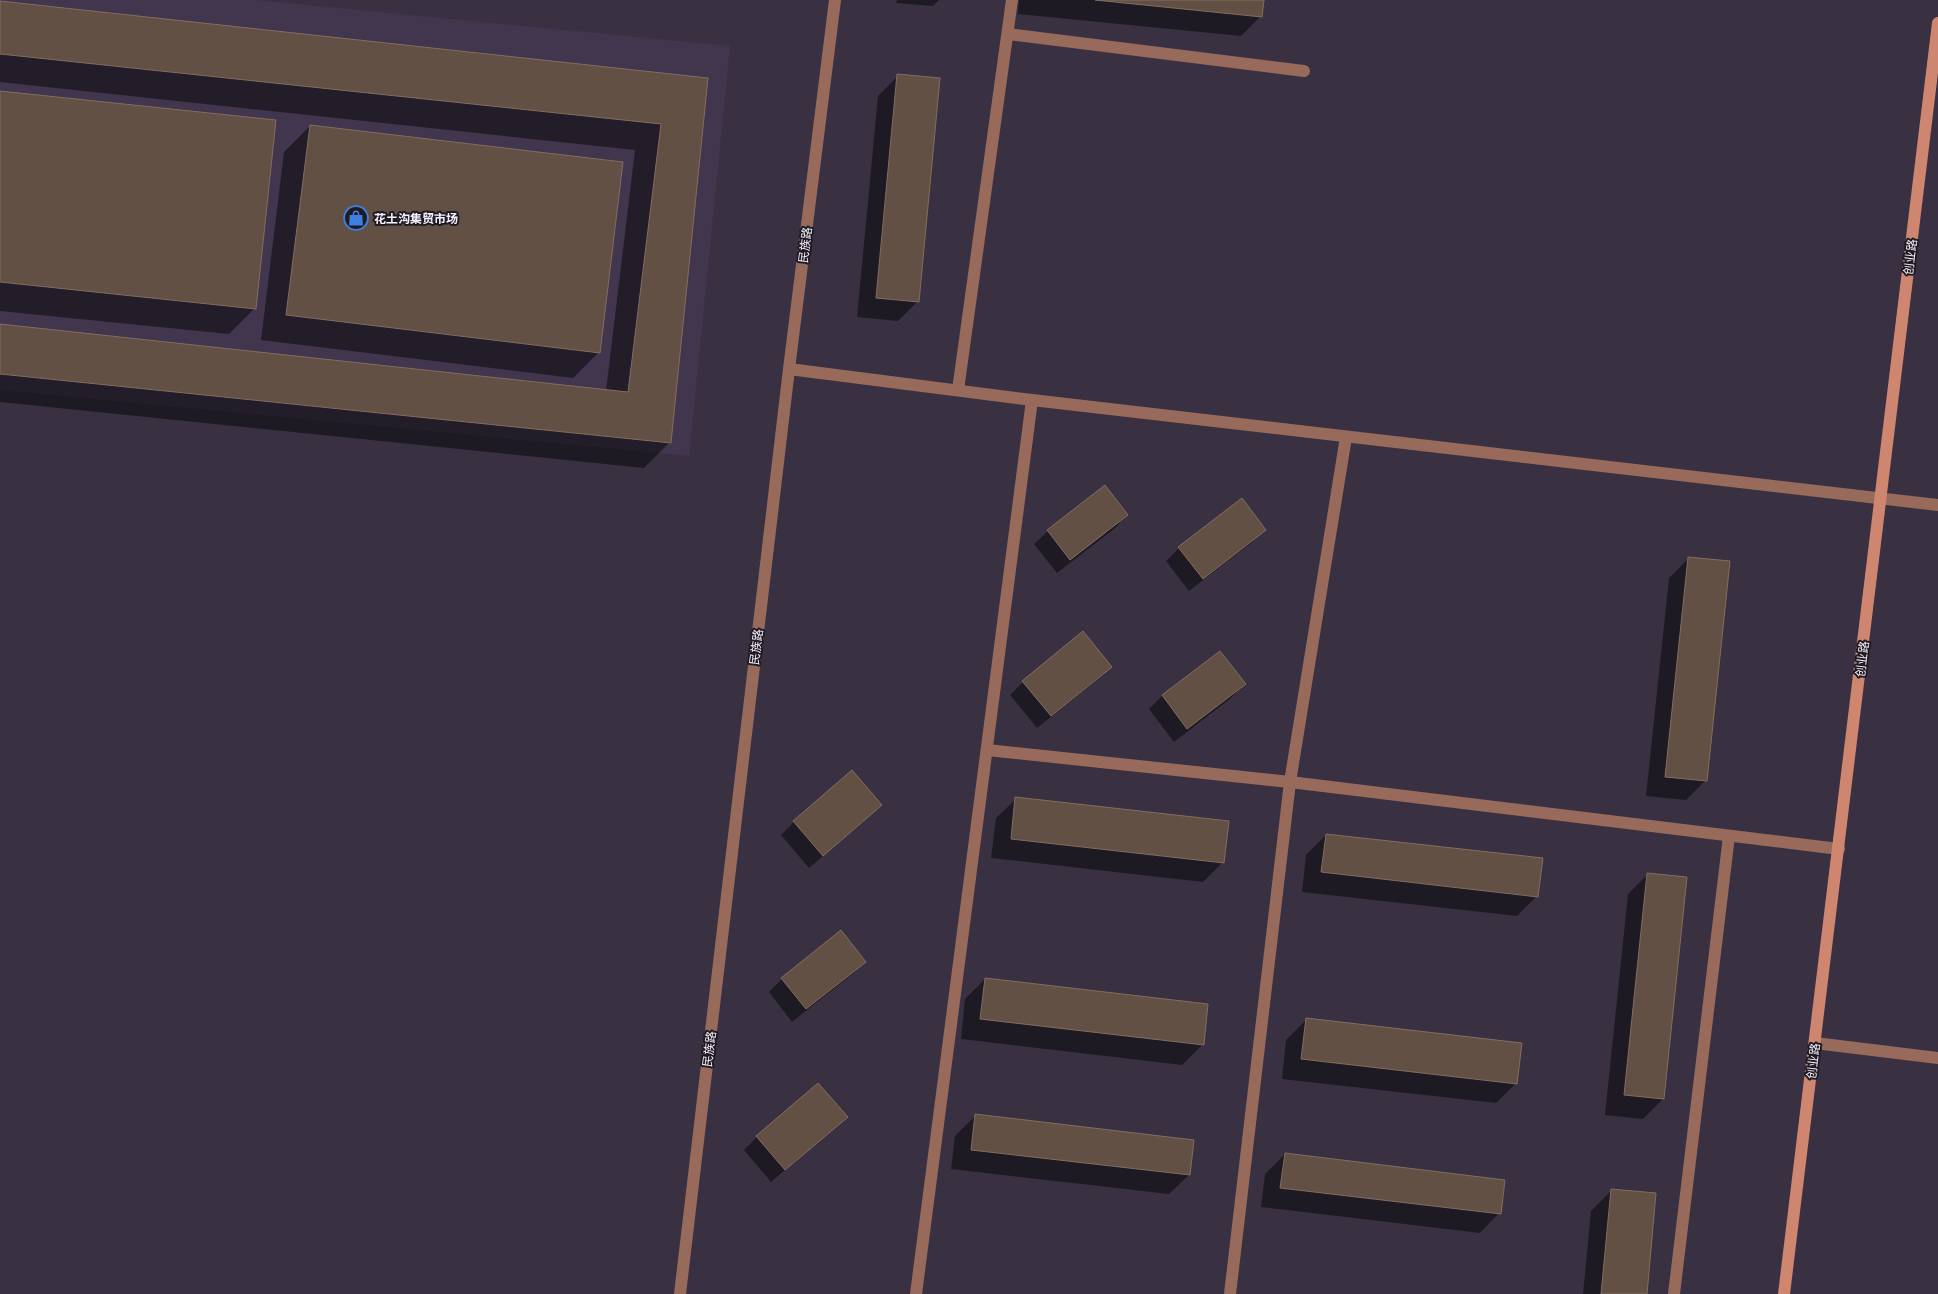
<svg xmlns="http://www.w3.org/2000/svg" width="1938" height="1294" viewBox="0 0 1938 1294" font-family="Poppins,'Noto Sans SC',sans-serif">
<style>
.built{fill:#42364e}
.shadow{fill:#0007}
.building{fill:#635044;stroke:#826d60}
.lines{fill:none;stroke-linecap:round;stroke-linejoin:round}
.minor{stroke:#986a5c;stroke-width:12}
.tertiary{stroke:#986a5c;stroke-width:12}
.secondary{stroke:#cf8670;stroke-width:12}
.labels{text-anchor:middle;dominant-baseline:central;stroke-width:4;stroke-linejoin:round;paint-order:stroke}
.poi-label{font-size:12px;font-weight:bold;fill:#f5effb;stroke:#1f1b23;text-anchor:start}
.street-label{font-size:12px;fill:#f5effb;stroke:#1f1b23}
</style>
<rect width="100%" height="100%" fill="#393142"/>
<polygon class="built" points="0,0 256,0 730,46 689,456 0,390"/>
<g class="shadow">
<polygon points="897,0 939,0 933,6 896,3"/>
<polygon points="1019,0 1262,0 1261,16 1241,36 1018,14"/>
<polygon points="0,3 707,79 670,442 644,468 0,402 0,326 606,391 635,150 0,82"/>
<polygon points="898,76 918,301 898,321 857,317 878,96"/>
<polygon points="0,93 255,308 229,334 0,311"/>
<polygon points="310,126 599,352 573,378 261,340 284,152"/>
<polygon points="1105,487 1127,515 1114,529 1057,573 1034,544 1048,531"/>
<polygon points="1264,530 1251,543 1189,591 1166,561 1179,548"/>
<polygon points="1689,558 1706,780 1686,800 1646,796 1669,578"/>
<polygon points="1220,653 1244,684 1231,698 1174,742 1149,709 1162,696"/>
<polygon points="1110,666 1097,680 1037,728 1010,695 1023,682"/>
<polygon points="1016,799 1223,862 1203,882 991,858 996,818"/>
<polygon points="867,818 809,868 781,835 794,822"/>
<polygon points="1326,835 1537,896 1517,916 1302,892 1306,855"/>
<polygon points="1648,874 1663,1099 1643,1119 1605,1115 1628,894"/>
<polygon points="865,962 851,975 792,1022 769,992 782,979"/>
<polygon points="985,979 1202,1045 1182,1065 961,1039 965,999"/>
<polygon points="1306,1020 1516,1083 1496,1103 1282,1079 1286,1040"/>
<polygon points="975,1116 1189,1175 1169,1194 951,1169 955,1136"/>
<polygon points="846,1117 771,1182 744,1150 757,1137"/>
<polygon points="1285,1154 1499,1213 1480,1233 1261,1207 1265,1174"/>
<polygon points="1611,1191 1646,1294 1583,1294 1591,1211"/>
</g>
<g class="building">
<polygon points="1095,0 1264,0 1262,17"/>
<polygon points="0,1 708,78 671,443 0,374 0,324 628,392 661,124 0,54"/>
<polygon points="897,74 940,78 919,302 876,298"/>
<polygon points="0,91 276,120 256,309 0,282"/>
<polygon points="310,125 623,162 600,353 286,315"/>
<polygon points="1105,485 1128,515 1070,560 1047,530"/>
<polygon points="1242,498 1266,530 1203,579 1178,547"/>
<polygon points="1688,557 1730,561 1707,781 1665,777"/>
<polygon points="1083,631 1112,667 1051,716 1022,681"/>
<polygon points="1220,651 1246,684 1187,729 1162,695"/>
<polygon points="852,770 882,805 823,856 793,821"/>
<polygon points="1015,797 1229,821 1224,863 1011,839"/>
<polygon points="1326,834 1543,858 1538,897 1321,872"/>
<polygon points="1647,873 1687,877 1664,1099 1624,1095"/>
<polygon points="841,930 866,962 806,1009 781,978"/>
<polygon points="985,978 1208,1004 1204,1045 980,1019"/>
<polygon points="1306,1018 1522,1043 1517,1084 1301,1059"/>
<polygon points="818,1083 848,1117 785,1170 756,1136"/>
<polygon points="975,1114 1194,1140 1190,1175 971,1150"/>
<polygon points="1285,1153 1505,1180 1501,1214 1280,1188"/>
<polygon points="1611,1189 1656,1193 1647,1294 1601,1294"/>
</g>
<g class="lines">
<g class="minor">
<polyline points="1008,34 1304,71"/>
<polyline points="789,369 1032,400 1938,505"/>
<polyline points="958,390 1012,0"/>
<polyline points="987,750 1290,782 1839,849"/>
<polyline points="1815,1043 1938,1058"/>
<polyline points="916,1294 1032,400"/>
<polyline points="1230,1294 1290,782 1346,437"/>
<polyline points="1674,1294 1729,836"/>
</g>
<polyline class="tertiary" points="680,1294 789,369 835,0"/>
<polyline class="secondary" points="1784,1294 1938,23"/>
</g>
<defs>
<g id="shop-ring" transform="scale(1.25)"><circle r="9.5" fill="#1f1b23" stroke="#3f7fe0" stroke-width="1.5"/><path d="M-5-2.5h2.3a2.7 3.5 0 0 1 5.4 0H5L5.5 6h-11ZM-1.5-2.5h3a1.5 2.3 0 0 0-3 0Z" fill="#3f7fe0"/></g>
</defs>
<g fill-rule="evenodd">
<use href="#shop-ring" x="356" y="218"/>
</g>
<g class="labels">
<g class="poi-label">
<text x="374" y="218">花土沟集贸市场</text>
</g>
<g class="street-label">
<text transform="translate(805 245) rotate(-83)">民族路</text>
<text transform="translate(1910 257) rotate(-83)">创业路</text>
<text transform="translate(756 647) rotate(-83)">民族路</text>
<text transform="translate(1862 659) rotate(-83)">创业路</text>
<text transform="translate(709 1049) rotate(-83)">民族路</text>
<text transform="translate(1813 1061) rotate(-83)">创业路</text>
</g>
</g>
</svg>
